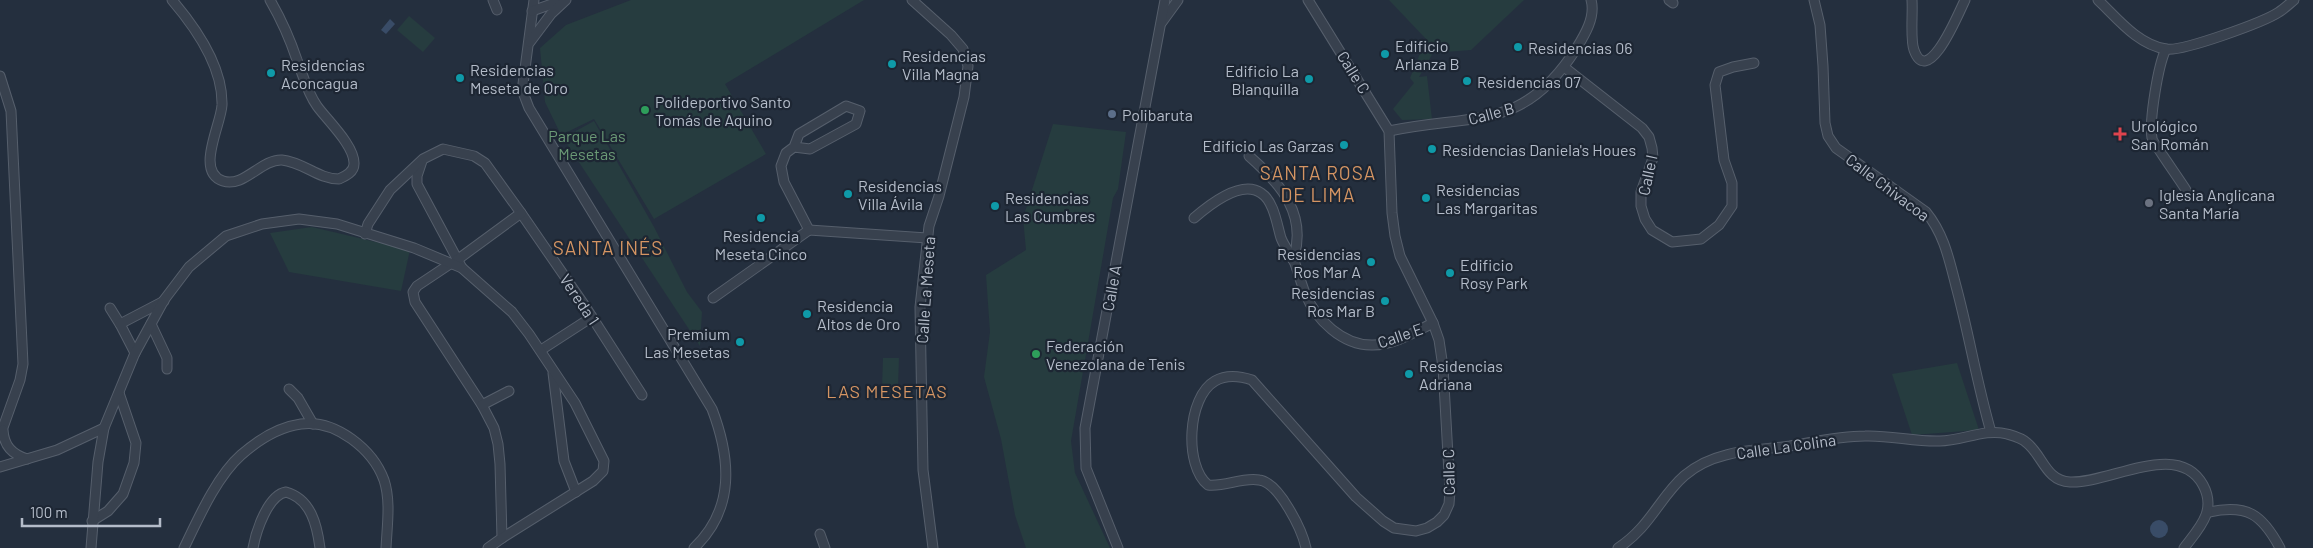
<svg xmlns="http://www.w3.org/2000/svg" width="2313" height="548" viewBox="0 0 2313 548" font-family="Barlow,sans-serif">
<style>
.green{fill:#263c3f}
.water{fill:#394c67}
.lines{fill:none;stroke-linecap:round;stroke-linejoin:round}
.minor-casing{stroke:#565f6c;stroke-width:11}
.minor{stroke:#38414e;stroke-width:9}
.culture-dot{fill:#0f9aa8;stroke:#1d2633;stroke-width:2}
.leisure-dot{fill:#2e9e5b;stroke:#1d2633;stroke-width:2}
.service-dot{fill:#5c6f8a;stroke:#1d2633;stroke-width:2}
.health-dot{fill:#e0444e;stroke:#1d2633;stroke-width:2}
.worship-dot{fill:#6b7280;stroke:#1d2633;stroke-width:2}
.labels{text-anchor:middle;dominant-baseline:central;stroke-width:4.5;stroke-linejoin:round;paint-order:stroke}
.poi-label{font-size:16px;fill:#b4bcc9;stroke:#1d2633;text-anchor:start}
.street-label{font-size:16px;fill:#b4bcc9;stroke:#1d2633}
.park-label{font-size:16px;fill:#6b9a76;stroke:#1d2633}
.neighbourhood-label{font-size:18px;letter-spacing:1px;fill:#d59563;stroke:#1d2633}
.quarter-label{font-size:19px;letter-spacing:1px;fill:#d59563;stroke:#1d2633}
</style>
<rect width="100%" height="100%" fill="#242f3e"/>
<g class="green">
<polygon points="631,0 864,0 725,84 766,154 654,219 594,119 561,135 545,102 540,48 566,25"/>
<polygon points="1389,0 1524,0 1471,50 1433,53 1419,77 1427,76 1432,119 1402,120 1393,109 1414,83 1410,78 1426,39"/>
<polygon points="409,16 435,38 423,52 397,30"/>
<polygon points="594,121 654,227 687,292 702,312 700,346 563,138"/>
<polygon points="1053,124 1126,132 1118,189 1113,198 1071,441 1075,473 1110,548 1026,548 1015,515 1001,439 984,377 990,332 986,275 1026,250 1023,218"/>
<polygon points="312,227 410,250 401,291 289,272 270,233"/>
<polygon points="883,358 899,358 898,387 882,387"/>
<polygon points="1957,363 1979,430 1912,435 1892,374"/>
</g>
<g class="water">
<polygon points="390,19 395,24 386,34 381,30"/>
<circle cx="2159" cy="529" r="9"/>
</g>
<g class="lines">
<g class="minor-casing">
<g id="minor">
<path d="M172 0C196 28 223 66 222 105 221 125 195 172 223 181 244 188 261 159 282 160 303 162 318 179 339 179 346 176 354 172 354 164 355 146 327 120 317 106 307 92 303 75 297 60 290 39 281 19 270 0"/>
<polyline points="493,0 497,10"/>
<path d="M534 0 523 84 524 95 529 108 712 409C731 459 735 509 694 548"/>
<polyline points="912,0 951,35 963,49 968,66 964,97 939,196 929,226 920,307 923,470 933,548"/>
<polyline points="1669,0 1673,3"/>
<path d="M1814 0 1820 25 1823 66 1825 123 1828 136 1836 148 1926 212C1944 234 1949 259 1956 286 1969 334 1977 384 1991 432"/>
<path d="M1912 0C1913 13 1910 40 1914 50 1928 89 1959 12 1965 0"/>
<path d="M2098 0C2117 18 2138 45 2166 49 2182 52 2264 22 2279 12 2284 9 2289 4 2294 0"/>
<polyline points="532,11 563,0"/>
<polyline points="1162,22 1178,0"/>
<polyline points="530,42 551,14 566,0"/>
<path d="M2166 49C2158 65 2149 121 2152 138 2152 141 2182 183 2186 190"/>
<polyline points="1564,67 1642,128 1649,137 1652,148 1653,158 1641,192 1641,206 1645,219 1652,230 1672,242 1701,239 1719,225 1732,206 1732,183 1724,160 1715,85 1719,72 1733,67 1754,63"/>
<polyline points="0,76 11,111 23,364 20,380 0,436"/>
<path d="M1389 131C1473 113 1522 133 1576 49 1584 36 1596 17 1591 0"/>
<polyline points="794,147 810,149 856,124 860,111 846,106 799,134 794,147 786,153 781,166 784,182 809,230"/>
<path d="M1249 156C1281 184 1308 215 1293 260"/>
<polyline points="422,161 417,176 417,184 462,268"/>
<path d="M1194 218C1209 205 1241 179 1261 193 1274 201 1277 225 1281 238 1284 246 1290 253 1294 261 1298 271 1301 283 1305 293 1316 320 1343 346 1373 345 1394 345 1415 332 1433 323"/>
<polyline points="809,230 927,238"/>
<polyline points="365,234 368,224 390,190 423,159 443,149 474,156 485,163 521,213 583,303 642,395"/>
<polyline points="457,260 521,213"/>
<polyline points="450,264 417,286 413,292 415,302 482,405 494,428 498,444 500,464 502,538 488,548"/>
<polyline points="713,298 809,230"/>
<polyline points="110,308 120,324"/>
<polyline points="151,324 167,358 167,369"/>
<polyline points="541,350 592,317"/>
<polyline points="135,353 120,324 164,301"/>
<polyline points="553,373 564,461 576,492"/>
<polyline points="289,389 298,398 313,424"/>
<polyline points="482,405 509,391"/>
<path d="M3 430C4 446 12 454 27 459"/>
<polyline points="0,467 57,450 104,428"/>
<path d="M2209 512C2247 504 2262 514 2280 548"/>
<polyline points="92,521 108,511 123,494 134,463 136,443 119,393"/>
<polyline points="820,534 825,548"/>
<polyline points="91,548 98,462 104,428 135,353 164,300 189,267 226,236 262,224 299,219 337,224 414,248 462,268 512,312 529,334 575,403 604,461 603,471 593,481 502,538"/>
<path d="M184 548C198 519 217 476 241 455 258 440 279 427 301 424 336 419 373 450 384 480 391 501 387 526 386 548"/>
<path d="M253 548C256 531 268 495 286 492 311 499 317 525 320 548"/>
<polyline points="1118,548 1086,468 1085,428 1165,0"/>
<path d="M1306 548C1302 530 1279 482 1259 480 1242 477 1225 487 1208 485 1184 466 1187 397 1215 381 1227 374 1240 376 1252 380L1356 497 1383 521 1394 528 1416 531 1427 528 1437 522 1444 515 1449 504 1450 491 1443 367 1439 340 1433 323 1400 256 1395 236 1392 213 1389 131 1308 0"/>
<path d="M1618 548C1664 518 1664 470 1726 455 1747 449 1769 449 1790 446 1814 442 1840 436 1865 436 1890 435 1915 442 1940 441 1962 441 1985 428 2007 434 2014 436 2022 438 2027 443 2043 456 2046 481 2070 482 2109 484 2178 439 2203 485 2217 511 2199 528 2184 548"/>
</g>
</g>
<use href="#minor" class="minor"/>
</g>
<g class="culture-dot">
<circle cx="1518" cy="47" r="5"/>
<circle cx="1385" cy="54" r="5"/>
<circle cx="892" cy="64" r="5"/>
<circle cx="271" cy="73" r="5"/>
<circle cx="460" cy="78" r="5"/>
<circle cx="1309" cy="79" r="5"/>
<circle cx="1467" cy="81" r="5"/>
<circle cx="1344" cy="145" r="5"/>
<circle cx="1432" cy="149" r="5"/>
<circle cx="848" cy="194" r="5"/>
<circle cx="1426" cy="198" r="5"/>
<circle cx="995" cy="206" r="5"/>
<circle cx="761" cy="218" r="5"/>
<circle cx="1371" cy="262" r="5"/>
<circle cx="1450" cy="273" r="5"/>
<circle cx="1385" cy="301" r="5"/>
<circle cx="807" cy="314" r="5"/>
<circle cx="740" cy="342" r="5"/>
<circle cx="1409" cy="374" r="5"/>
</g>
<g class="leisure-dot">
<circle cx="645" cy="110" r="5"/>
<circle cx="1036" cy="354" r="5"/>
</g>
<circle class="service-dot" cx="1112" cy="114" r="5"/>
<path class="health-dot" d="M2117.5 126.5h5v5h5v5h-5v5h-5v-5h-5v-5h5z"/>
<circle class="worship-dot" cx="2149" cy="203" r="5"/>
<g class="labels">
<g class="poi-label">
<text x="1395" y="45">Edificio<tspan x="1395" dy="18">Arlanza B</tspan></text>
<text x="1528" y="47">Residencias 06</text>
<text x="902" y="55">Residencias<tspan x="902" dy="18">Villa Magna</tspan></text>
<text x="281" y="64">Residencias<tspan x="281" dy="18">Aconcagua</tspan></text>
<text x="470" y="69">Residencias<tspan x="470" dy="18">Meseta de Oro</tspan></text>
<text x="1299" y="70" text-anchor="end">Edificio La<tspan x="1299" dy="18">Blanquilla</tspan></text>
<text x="1477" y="81">Residencias 07</text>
<text x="655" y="101">Polideportivo Santo<tspan x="655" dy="18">Tomás de Aquino</tspan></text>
<text x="1122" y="114">Polibaruta</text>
<text x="2131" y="125">Urológico<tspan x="2131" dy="18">San Román</tspan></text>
<text x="1334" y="145" text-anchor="end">Edificio Las Garzas</text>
<text x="1442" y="149">Residencias Daniela's Houes</text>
<text x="858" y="185">Residencias<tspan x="858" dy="18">Villa Ávila</tspan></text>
<text x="1436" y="189">Residencias<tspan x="1436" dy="18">Las Margaritas</tspan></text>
<text x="2159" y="194">Iglesia Anglicana<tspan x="2159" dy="18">Santa María</tspan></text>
<text x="1005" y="197">Residencias<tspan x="1005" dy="18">Las Cumbres</tspan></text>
<text x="761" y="235" text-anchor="middle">Residencia<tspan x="761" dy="18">Meseta Cinco</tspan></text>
<text x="1361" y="253" text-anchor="end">Residencias<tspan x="1361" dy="18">Ros Mar A</tspan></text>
<text x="1460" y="264">Edificio<tspan x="1460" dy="18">Rosy Park</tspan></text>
<text x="1375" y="292" text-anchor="end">Residencias<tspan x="1375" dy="18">Ros Mar B</tspan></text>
<text x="817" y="305">Residencia<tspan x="817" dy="18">Altos de Oro</tspan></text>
<text x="730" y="333" text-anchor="end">Premium<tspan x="730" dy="18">Las Mesetas</tspan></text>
<text x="1046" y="345">Federación<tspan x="1046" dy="18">Venezolana de Tenis</tspan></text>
<text x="1419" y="365">Residencias<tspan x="1419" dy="18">Adriana</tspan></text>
</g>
<g class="street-label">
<text transform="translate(1354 72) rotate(58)">Calle C</text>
<text transform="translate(1491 113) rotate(-15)">Calle B</text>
<text transform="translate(1647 175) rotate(-78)">Calle I</text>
<text transform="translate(1888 187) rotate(37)">Calle Chivacoa</text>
<text transform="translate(1111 288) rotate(-80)">Calle A</text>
<text transform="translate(925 290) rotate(-86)">Calle La Meseta</text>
<text transform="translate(580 299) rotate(56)">Vereda 1</text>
<text transform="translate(1400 335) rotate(-19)">Calle E</text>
<text transform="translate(1786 446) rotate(-8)">Calle La Colina</text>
<text transform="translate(1448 472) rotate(-91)">Calle C</text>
</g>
<g class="park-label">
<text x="587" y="135">Parque Las<tspan x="587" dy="18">Mesetas</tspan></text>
</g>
<g class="neighbourhood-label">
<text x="887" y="391">LAS MESETAS</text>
</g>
<g class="quarter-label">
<text x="1318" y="172">SANTA ROSA<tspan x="1318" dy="22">DE LIMA</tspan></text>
<text x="608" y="247">SANTA INÉS</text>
</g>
</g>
<path d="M22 518v8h138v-8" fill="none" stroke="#b4bcc9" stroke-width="2.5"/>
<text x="30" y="518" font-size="15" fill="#b4bcc9" stroke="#1d2633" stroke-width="4" paint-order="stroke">100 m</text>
</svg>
